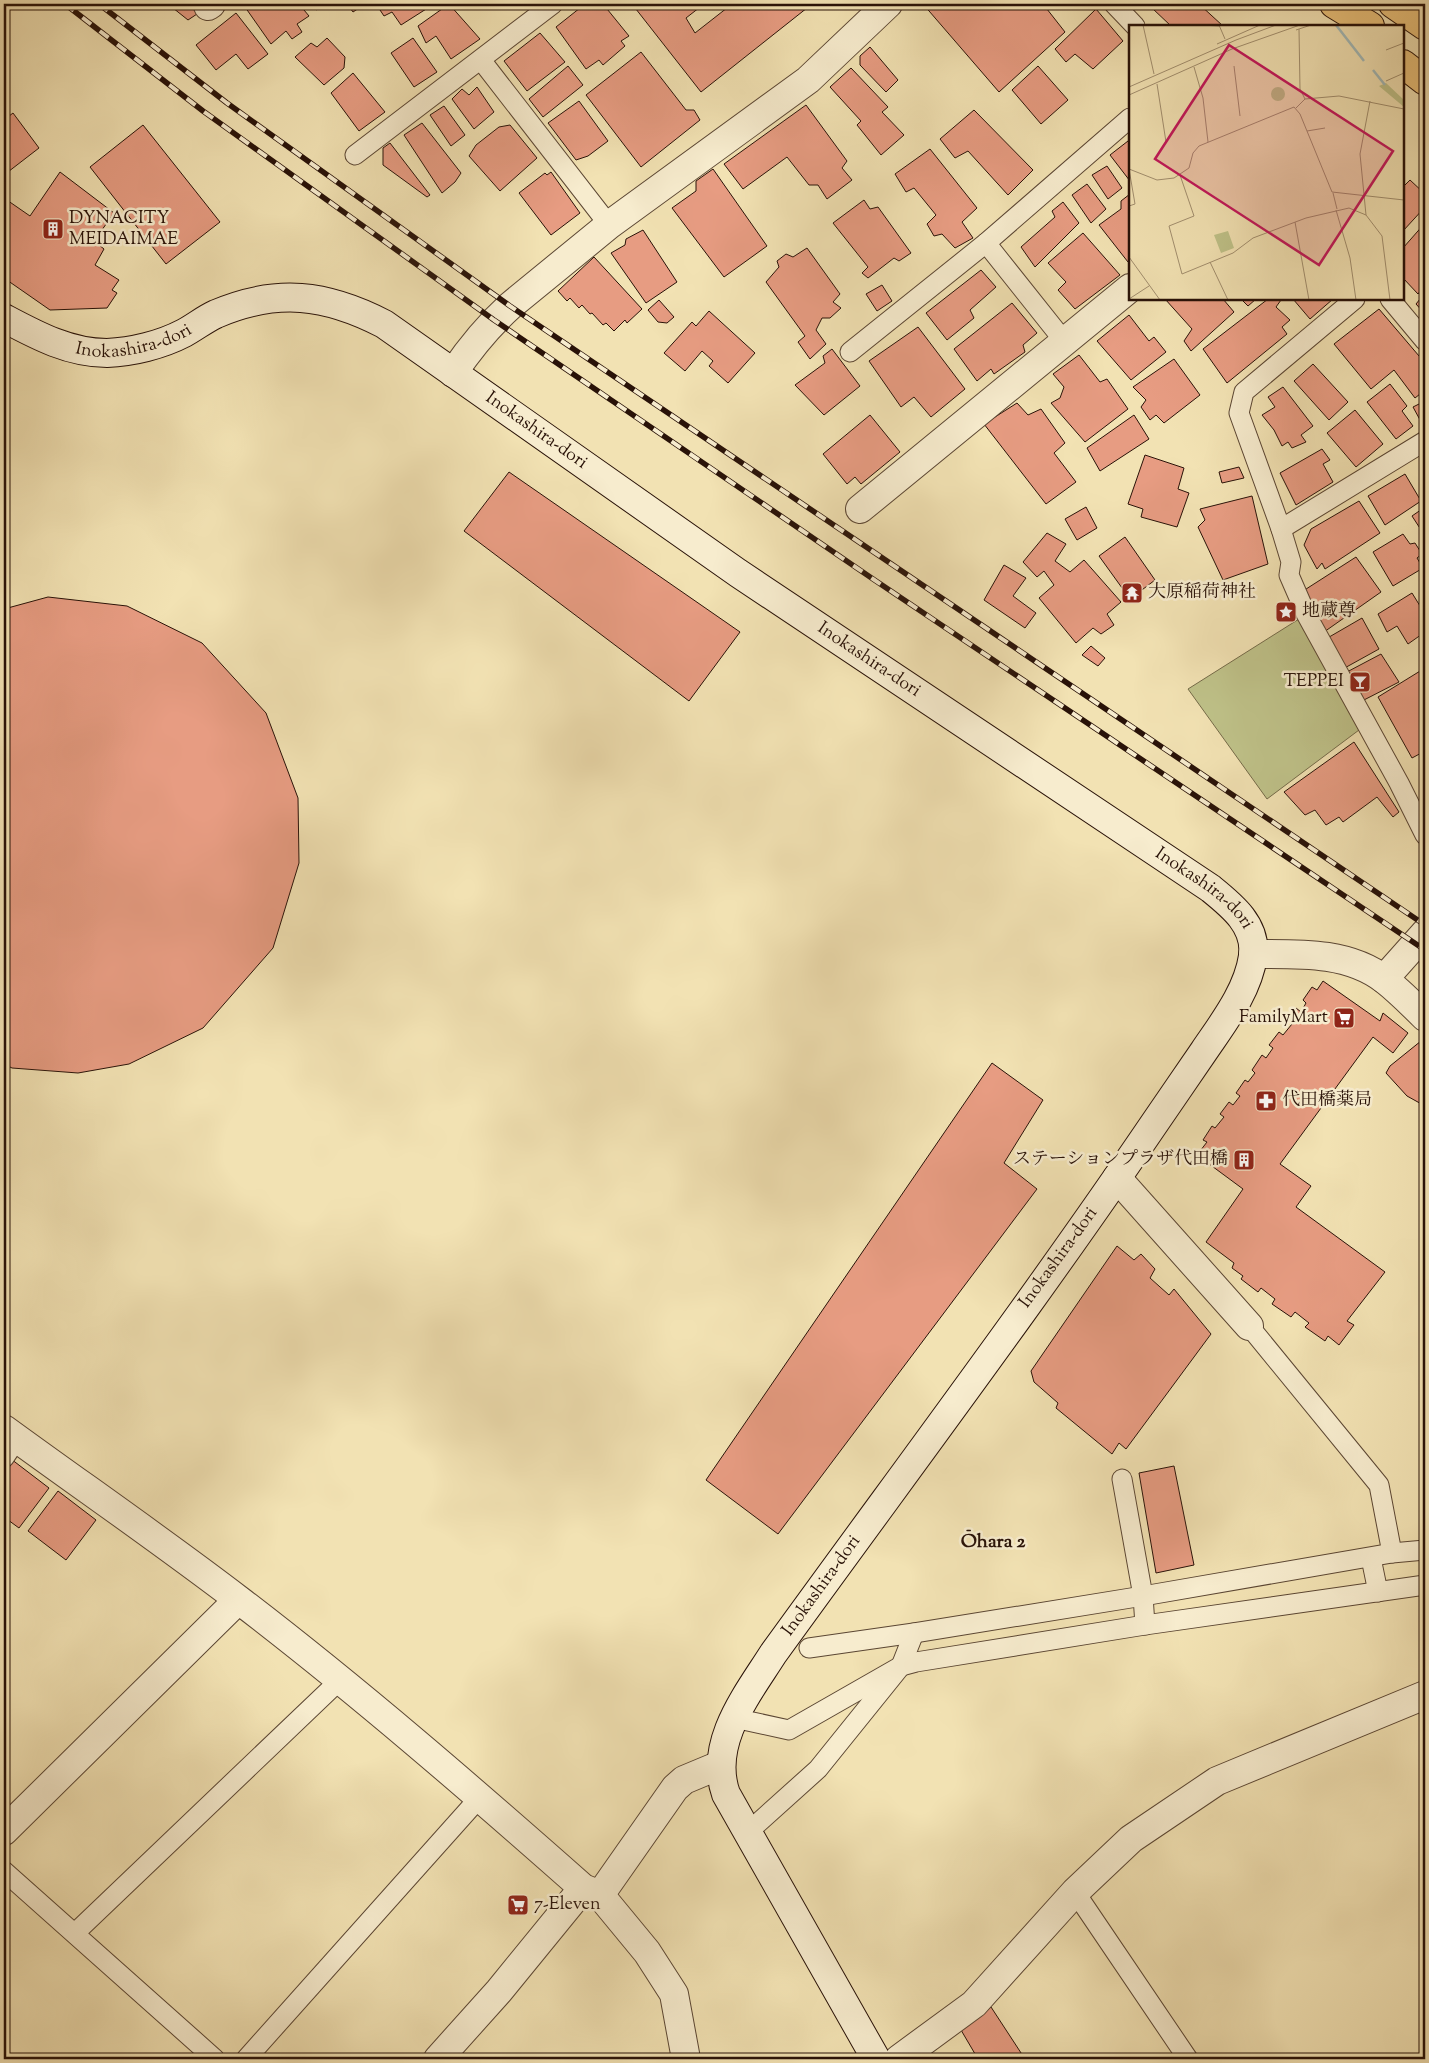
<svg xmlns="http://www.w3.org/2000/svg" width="1429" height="2063" viewBox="0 0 1429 2063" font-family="'Sorts Mill Goudy','Noto Serif JP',serif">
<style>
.green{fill:#bfc289;stroke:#746a48}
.building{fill:#e79c82;stroke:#291208}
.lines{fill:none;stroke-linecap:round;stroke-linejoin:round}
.lane-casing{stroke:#5b4633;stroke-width:21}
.street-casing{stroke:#5b4633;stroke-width:30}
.secondary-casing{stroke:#291208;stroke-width:30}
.highway-casing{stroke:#291208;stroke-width:30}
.lane{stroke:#f7ecce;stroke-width:19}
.street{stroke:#f7ecce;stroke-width:28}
.secondary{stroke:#f7ecce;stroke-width:28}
.highway{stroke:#e9c17a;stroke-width:28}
.rail-casing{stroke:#291208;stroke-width:5.5}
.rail{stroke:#f7ecce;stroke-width:4;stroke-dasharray:11;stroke-linecap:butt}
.labels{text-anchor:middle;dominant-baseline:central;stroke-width:5;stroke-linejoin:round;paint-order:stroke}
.poi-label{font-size:18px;fill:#291208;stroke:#f7ecce;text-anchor:start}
.street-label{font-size:18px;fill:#291208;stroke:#f7ecce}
.neighbourhood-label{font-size:19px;font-weight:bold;fill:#291208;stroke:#f7ecce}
.inset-river{fill:none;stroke:#a2bab9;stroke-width:2.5}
.inset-road{fill:none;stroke:#a28f6f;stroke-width:1}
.view{fill:#c2185b;fill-opacity:0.15;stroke:#c2185b;stroke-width:2.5}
.inset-edge{fill:none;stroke:#291208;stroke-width:2.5}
</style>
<rect width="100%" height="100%" fill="#f2e2b3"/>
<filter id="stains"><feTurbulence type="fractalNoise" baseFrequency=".004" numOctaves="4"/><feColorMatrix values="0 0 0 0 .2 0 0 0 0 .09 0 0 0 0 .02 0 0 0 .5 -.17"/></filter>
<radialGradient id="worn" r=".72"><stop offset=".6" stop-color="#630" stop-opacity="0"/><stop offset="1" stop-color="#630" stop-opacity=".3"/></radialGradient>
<polygon class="green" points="1299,619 1359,730 1267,799 1188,689"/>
<g class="building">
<polygon points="168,4 194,4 200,12 188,20"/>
<polygon points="250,4 299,4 309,16 297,24 302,32 292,39 286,31 271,44 245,7"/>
<polygon points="311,4 325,4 316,10"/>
<polygon points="347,4 365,4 353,12"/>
<polygon points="389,4 434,4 401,25 392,12 384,16 380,10"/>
<polygon points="449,4 480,39 451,59 436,36 426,43 418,26"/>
<polygon points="585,4 603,4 629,36 621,41 625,46 603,65 599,60 586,69 556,27"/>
<polygon points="632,4 704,4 686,18 695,33 732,4 812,4 701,92"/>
<polygon points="923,4 1043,4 1065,32 999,92"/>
<polygon points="1157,4 1199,4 1223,26 1171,26 1152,8"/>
<polygon points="1096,9 1123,41 1093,69 1075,54 1066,62 1055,49"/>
<polygon points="236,13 268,54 248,69 236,54 216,70 196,45"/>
<polygon points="540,33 565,62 527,91 504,61"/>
<polygon points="327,38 345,57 344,68 324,85 295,57 311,43 317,47"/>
<polygon points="413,38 437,72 414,87 391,53"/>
<polygon points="870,47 898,80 886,92 860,65 860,56"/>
<polygon points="641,52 686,110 694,110 700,120 641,167 586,95"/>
<polygon points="568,66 583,85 543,117 529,99"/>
<polygon points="1038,66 1068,100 1041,124 1012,90"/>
<polygon points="851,68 888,107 882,112 904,135 881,155 857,125 861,121 830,87"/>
<polygon points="353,73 385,112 359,131 331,93"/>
<polygon points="477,87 494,112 474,129 452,99 462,89 469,95"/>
<polygon points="579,101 608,141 588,156 576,160 548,123"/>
<polygon points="806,105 847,161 842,168 852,180 827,199 818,185 809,185 787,157 743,189 724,164"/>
<polygon points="444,106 465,135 451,146 430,115"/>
<polygon points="974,110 1033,170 1008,195 968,151 955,158 940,139"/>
<polygon points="13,113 39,148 4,175 4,120"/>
<polygon points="422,123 461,173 455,182 442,193 404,135"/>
<polygon points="143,125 220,222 166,264 90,167"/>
<polygon points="510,125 537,158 500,191 469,156 476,145 499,127"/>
<polygon points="1128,141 1130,145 1130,181 1110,155"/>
<polygon points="390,143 430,195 427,197 383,165 383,148"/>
<polygon points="930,149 977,208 962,222 973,238 955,248 942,234 934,236 927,224 936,215 914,188 906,192 895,174"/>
<polygon points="1107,166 1122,188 1108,199 1092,175"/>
<polygon points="713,169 767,246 724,277 672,208 696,191 696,181"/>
<polygon points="60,172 114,213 94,241 104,249 95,265 119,280 112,290 117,293 107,308 50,310 4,278 4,198 30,216"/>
<polygon points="551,172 580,213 551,235 519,193 545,173 547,175"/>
<polygon points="1410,180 1425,194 1425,207 1403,231 1403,187"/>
<polygon points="1087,184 1106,209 1091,223 1072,195"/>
<polygon points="1130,194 1130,260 1128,262 1099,225 1121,209 1121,201"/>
<polygon points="864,200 870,209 878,207 911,253 899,261 894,258 868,278 862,273 868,267 833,223"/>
<polygon points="1063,202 1079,223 1035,267 1021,247 1055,217 1052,211"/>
<polygon points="1425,223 1425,285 1418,294 1403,278 1403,248"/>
<polygon points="643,230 677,282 646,303 611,253 625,245 626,239"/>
<polygon points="1083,233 1120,275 1075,309 1058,290 1066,282 1048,263"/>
<polygon points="807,248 840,294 833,302 841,308 830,318 822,318 816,330 826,344 810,359 798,342 805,336 766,282 779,267 777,261 786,254 793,257"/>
<polygon points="594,257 642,309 627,323 625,320 614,331 606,323 603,325 592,313 590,314 582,305 579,308 570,298 567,301 558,291"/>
<polygon points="981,270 996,287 970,310 974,318 947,340 926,313"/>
<polygon points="882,285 892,301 877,311 866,294"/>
<polygon points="1425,293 1425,314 1416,304"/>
<polygon points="1165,299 1223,299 1234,312 1191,351 1184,341 1192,329"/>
<polygon points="1241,299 1256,299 1248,306"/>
<polygon points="1268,299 1281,300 1276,307 1290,320 1282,327 1287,334 1227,383 1203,349"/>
<polygon points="1293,299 1333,299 1310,319"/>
<polygon points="659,300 674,317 667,323 658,322 648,310"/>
<polygon points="1012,303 1037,333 1023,345 1025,352 994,374 991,369 977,381 954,349"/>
<polygon points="1379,309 1425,363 1425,390 1415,398 1394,370 1371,389 1334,344"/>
<polygon points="709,311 755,353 728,383 709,366 713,361 702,351 685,371 664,353 692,322 696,326"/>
<polygon points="1129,315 1149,341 1154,337 1166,352 1131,380 1097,341"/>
<polygon points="918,327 965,389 931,417 914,397 901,407 869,361"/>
<polygon points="832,349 860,386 824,415 795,385 825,363 823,356"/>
<polygon points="1079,355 1100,382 1107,379 1128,409 1085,442 1051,403 1060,398 1064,387 1053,374"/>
<polygon points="1174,359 1200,395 1164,423 1156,415 1150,420 1141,407 1146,400 1133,387"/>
<polygon points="1313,364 1348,402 1329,420 1294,381"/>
<polygon points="1390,384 1407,406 1402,411 1413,426 1396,439 1367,402"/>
<polygon points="1283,387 1313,426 1301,435 1306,442 1292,448 1288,442 1282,446 1274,430 1262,415 1275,407 1268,397"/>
<polygon points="1425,401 1425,429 1413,407"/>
<polygon points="1017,403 1028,415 1041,409 1065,443 1054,453 1076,482 1046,504 984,424"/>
<polygon points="1355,410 1383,444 1356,467 1327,433"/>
<polygon points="870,415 900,452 861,484 855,477 847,484 823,454"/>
<polygon points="1134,415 1149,439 1100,471 1087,448"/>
<polygon points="1322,449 1330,460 1323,464 1333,482 1296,505 1280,473"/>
<polygon points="1145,455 1184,468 1178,489 1189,493 1177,527 1141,517 1143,509 1128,504"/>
<polygon points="1239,467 1244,478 1222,483 1219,472"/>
<polygon points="509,472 740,632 689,701 464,531"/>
<polygon points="1405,474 1421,501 1385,525 1368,496"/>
<polygon points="1252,496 1268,564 1223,580 1198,527 1205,520 1200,509"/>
<polygon points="1359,501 1380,533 1325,569 1322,563 1317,569 1304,545 1311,529"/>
<polygon points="1086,507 1097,528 1077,540 1065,519"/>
<polygon points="1425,507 1425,536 1412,516"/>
<polygon points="1047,533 1066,544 1055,561 1070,572 1084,560 1121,602 1107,614 1114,625 1101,634 1093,628 1076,643 1039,598 1054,585 1044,571 1037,577 1023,562"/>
<polygon points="1403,534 1410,544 1415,543 1422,554 1417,558 1423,568 1393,586 1373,552"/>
<polygon points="1125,537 1155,580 1130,599 1099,556"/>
<polygon points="1356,557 1381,592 1324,632 1303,591"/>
<polygon points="1004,565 1026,578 1013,596 1036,613 1025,628 984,600"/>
<polygon points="1412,593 1425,614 1425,632 1408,644 1397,626 1387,632 1378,614"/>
<polygon points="48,597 127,606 202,643 266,713 298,798 299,863 273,948 203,1028 129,1064 78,1073 12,1068 4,1064 4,609"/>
<polygon points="1362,618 1379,649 1341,670 1324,640"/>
<polygon points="1091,646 1105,658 1098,666 1082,655"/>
<polygon points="1381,654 1399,682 1360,702 1345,673"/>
<polygon points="1425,668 1425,751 1412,758 1378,697"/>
<polygon points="1354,742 1399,812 1393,817 1377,797 1343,822 1339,817 1326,825 1315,810 1305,815 1284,792"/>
<polygon points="1425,790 1425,802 1420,794"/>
<polygon points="1323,981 1380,1021 1383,1013 1408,1033 1393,1053 1373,1037 1280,1164 1311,1186 1296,1207 1385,1272 1347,1321 1354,1325 1339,1345 1328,1336 1325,1341 1305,1327 1309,1323 1295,1312 1291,1317 1272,1304 1275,1299 1261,1288 1258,1292 1241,1279 1243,1276 1232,1268 1234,1263 1206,1242 1243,1189 1197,1155 1207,1142 1203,1140 1212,1126 1215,1128 1224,1117 1220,1114 1229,1102 1233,1105 1240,1096 1236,1093 1245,1080 1248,1082 1255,1073 1252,1070 1262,1055 1266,1058 1273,1048 1269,1045 1279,1032 1283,1035 1292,1024 1287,1021 1296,1008 1301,1012 1306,1003 1303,1000 1312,987 1317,990"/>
<polygon points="1421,1041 1425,1046 1425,1106 1407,1096 1386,1073 1390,1066"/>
<polygon points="992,1063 1043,1100 1004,1163 1037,1189 778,1534 706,1480"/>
<polygon points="1117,1246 1134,1260 1141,1254 1155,1269 1150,1278 1169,1295 1174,1289 1211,1334 1126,1449 1119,1443 1112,1454 1056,1408 1058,1403 1034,1382 1031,1371"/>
<polygon points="11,1459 49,1488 19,1528 4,1517 4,1469"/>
<polygon points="1174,1466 1194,1565 1156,1573 1139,1473"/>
<polygon points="58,1491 96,1520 66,1560 28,1531"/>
<polygon points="991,2007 1025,2059 978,2059 961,2030"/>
</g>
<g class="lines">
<g class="lane-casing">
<g id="lane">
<polyline points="1114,4 1135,26"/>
<polyline points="481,60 609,225"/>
<polyline points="355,155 553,4"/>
<polyline points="986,243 1064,341"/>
<polyline points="1355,299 1244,392 1239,413 1281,529 1291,562 1289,575 1306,614 1399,783 1425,835"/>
<polyline points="1390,299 1425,341"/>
<polyline points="850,352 986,243 1130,118"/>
<polyline points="1281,529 1425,441"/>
<polyline points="1249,1326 1379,1485 1392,1553"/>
<polyline points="4,1458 17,1439"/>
<polyline points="1122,1479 1143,1596 1145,1625"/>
<polyline points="1371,1558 1378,1592"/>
<polyline points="809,1648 914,1633 1143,1596 1392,1553 1425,1550"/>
<polyline points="734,1718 789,1730 901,1666 916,1662 1145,1625 1425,1585"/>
<polyline points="748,1832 818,1769 901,1666 914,1633"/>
<polyline points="4,1871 215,2059"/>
<polyline points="1075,1892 1188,2059"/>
<polyline points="75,1933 340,1680"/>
<polyline points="246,2059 480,1797"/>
</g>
</g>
<g class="street-casing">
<g id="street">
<polyline points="208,6 211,4"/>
<path d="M453 373C470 348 488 326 510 306L609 225 808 80 888 4"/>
<polyline points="860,509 1130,288"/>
<path d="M1253 954C1297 954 1348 951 1385 980 1399 991 1412 1004 1425 1017"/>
<polyline points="1384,979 1425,933"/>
<polyline points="1117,1178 1249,1326"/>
<path d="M4 1429C82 1486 162 1541 239 1600 358 1691 471 1789 583 1888L600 1895 647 1952 674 1994 686 2059"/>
<polyline points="4,1831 238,1600"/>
<polyline points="600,1895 675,1788 684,1780 720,1765"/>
<polyline points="438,2059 499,1991 583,1888"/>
<polyline points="899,2059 974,2004 1075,1892 1131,1839 1217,1781 1425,1695"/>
</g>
</g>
<g class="secondary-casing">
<g id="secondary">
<path id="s1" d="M4 318C36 335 69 353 107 353 132 352 161 345 184 333 195 327 205 319 216 314 277 288 326 294 384 324L738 573 1210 888C1231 905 1257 925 1253 956 1248 991 1223 1023 1204 1051 1188 1074 1172 1098 1156 1121 1033 1302 901 1477 773 1654 747 1695 708 1743 726 1794L876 2059"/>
</g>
</g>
<g class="highway-casing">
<g id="highway">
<polyline points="1334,4 1370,26"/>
<polyline points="1393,4 1425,26"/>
<polyline points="1403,64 1425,81"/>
</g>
</g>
<use href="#lane" class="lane"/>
<use href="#street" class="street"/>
<use href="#secondary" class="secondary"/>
<use href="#highway" class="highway"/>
<g class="rail-casing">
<g id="rail">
<polyline points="65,4 203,111 494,320 873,579 1425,950"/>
<polyline points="99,4 227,103 510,306 1425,925"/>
</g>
</g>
<use href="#rail" class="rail"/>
</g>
<defs>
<g id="building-square" transform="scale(1.125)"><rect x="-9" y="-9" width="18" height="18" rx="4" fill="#8f2418" stroke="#f7ecce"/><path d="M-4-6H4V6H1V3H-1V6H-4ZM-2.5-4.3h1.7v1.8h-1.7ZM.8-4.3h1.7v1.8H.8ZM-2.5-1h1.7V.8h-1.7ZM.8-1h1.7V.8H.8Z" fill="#fff"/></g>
<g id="temple-square" transform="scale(1.125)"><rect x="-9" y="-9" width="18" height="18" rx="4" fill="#8f2418" stroke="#f7ecce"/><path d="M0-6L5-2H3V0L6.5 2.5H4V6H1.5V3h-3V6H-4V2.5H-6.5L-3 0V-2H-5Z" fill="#fff"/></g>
<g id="sight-square" transform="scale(1.125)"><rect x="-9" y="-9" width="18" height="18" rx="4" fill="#8f2418" stroke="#f7ecce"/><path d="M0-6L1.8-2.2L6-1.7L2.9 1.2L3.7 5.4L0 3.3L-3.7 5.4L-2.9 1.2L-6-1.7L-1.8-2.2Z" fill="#fff"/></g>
<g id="bar-square" transform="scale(1.125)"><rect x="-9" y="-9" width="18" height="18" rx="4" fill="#8f2418" stroke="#f7ecce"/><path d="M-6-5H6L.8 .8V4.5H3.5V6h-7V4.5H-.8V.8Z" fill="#fff"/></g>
<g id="supermarket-square" transform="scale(1.125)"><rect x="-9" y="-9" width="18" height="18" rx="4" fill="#8f2418" stroke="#f7ecce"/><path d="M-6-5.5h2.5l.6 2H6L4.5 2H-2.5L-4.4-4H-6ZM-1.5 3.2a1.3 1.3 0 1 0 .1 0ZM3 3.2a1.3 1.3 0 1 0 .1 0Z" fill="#fff"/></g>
<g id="pharmacy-square" transform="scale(1.125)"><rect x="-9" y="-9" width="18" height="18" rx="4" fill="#8f2418" stroke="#f7ecce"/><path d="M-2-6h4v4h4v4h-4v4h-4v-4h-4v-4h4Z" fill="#fff"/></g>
</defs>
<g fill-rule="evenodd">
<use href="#building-square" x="53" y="229"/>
<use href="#temple-square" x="1132" y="593"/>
<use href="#sight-square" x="1286" y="612"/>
<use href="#bar-square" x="1360" y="682"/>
<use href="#supermarket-square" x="1344" y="1018"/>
<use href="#pharmacy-square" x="1266" y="1101"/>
<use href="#building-square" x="1244" y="1160"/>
<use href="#supermarket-square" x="518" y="1905"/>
</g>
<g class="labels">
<g class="poi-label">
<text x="69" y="219">DYNACITY<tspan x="69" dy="21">MEIDAIMAE</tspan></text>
<text x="1148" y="593">大原稲荷神社</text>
<text x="1302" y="612">地蔵尊</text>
<text x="1344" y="682" text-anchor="end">TEPPEI</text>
<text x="1328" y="1018" text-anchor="end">FamilyMart</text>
<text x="1282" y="1101">代田橋薬局</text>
<text x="1228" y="1160" text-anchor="end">ステーションプラザ代田橋</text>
<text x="534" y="1905">7-Eleven</text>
</g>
<g class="street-label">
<text stroke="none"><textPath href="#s1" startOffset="138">Inokashira-dori</textPath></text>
<text stroke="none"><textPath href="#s1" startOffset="588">Inokashira-dori</textPath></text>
<text stroke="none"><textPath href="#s1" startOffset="992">Inokashira-dori</textPath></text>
<text stroke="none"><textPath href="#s1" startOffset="1398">Inokashira-dori</textPath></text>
<text transform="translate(1059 1258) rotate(-54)">Inokashira-dori</text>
<text transform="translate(822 1586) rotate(-54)">Inokashira-dori</text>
</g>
<g class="neighbourhood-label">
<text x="993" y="1542">Ōhara 2</text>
</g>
</g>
<g transform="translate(1129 25)">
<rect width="275" height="275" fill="#f2e2b3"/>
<path d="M257 58 275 75V82L250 61ZM142 69a7 7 0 1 1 14 0a7 7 0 1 1-14 0ZM99 206 105 223 92 228 85 210Z" fill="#bfc289"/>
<path class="inset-river" d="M207 0 235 36M244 45 256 60"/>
<path class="inset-road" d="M14 0 25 49M72 0 91 1M90 0 96 14M170 4 171 64 176 74M167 5 182 0M88 19 131 0M257 25 275 18M105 41 111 91M65 42 74 73 79 117M257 56 275 48M28 59 37 117M0 62 107 15 147 0M0 70 103 24 171 0M167 83 176 74 210 71 275 84M178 106 196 103M0 144 28 155 45 153 60 143 64 128 70 121 165 82 171 89 203 167 275 175M51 150 65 191 40 201 53 249 104 228 124 213 177 193 220 183 237 190 253 211 261 275M204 168 208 184M0 181 6 179 0 144M207 185 221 233 227 275M237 190 231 129 241 76M166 197 180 275M0 232 31 275M81 237 99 275M0 274 20 261"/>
<path class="view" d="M100 20 264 126 190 240 26 134Z"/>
<rect width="275" height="275" class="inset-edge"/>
</g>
<rect width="1429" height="2063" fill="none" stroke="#f2e2b3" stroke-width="20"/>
<rect x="5" y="5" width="1419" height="2053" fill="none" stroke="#291208" stroke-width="2.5"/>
<rect x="10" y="10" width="1409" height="2043" fill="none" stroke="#291208"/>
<rect width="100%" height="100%" filter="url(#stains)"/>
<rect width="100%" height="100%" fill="url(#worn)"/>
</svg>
